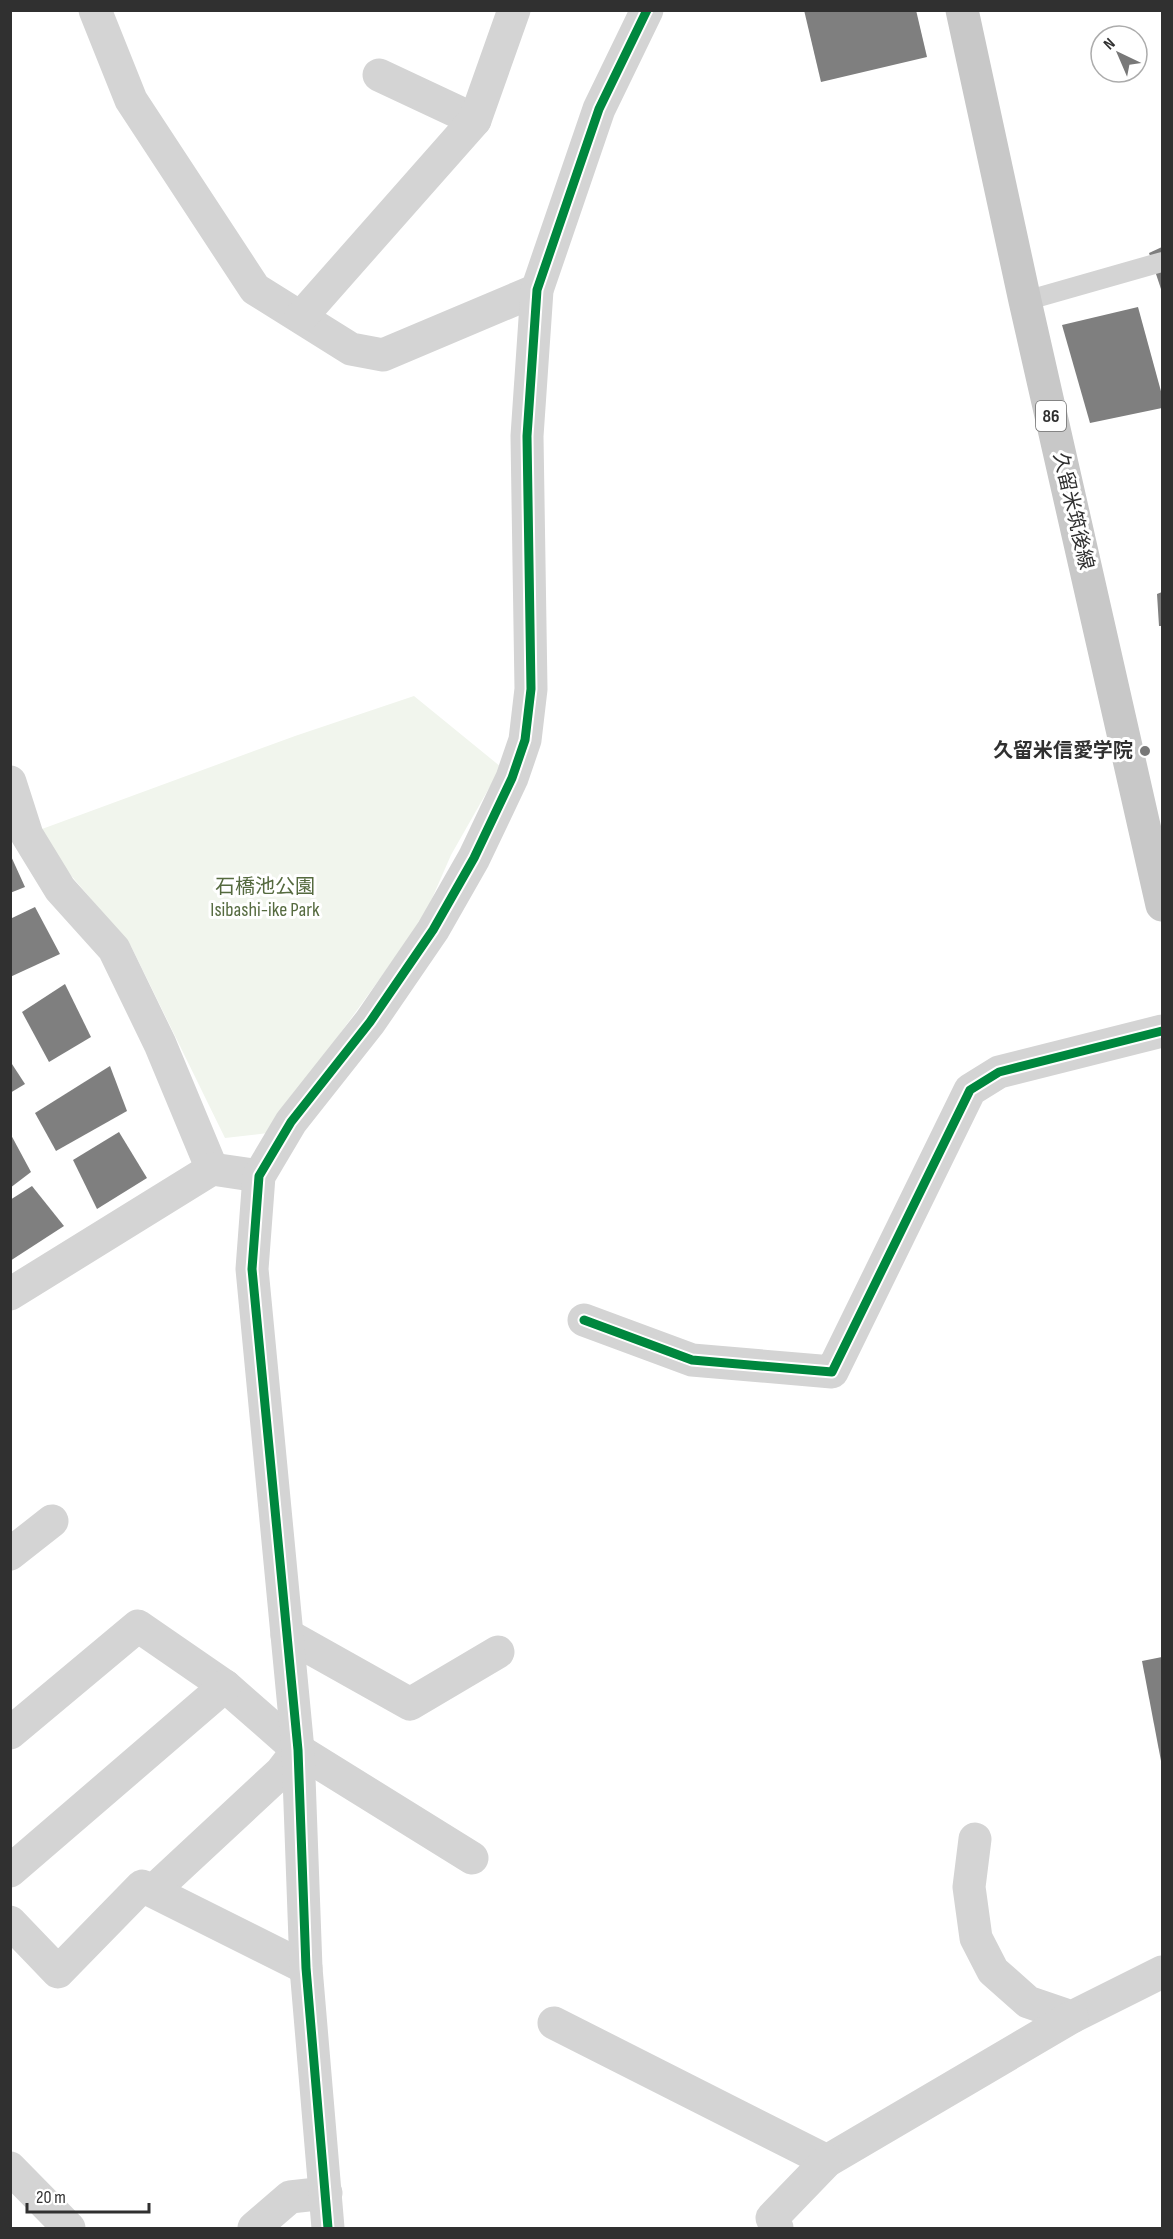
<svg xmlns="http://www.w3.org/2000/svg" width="1173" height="2239" viewBox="0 0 1173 2239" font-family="'Sofia Sans Condensed','Noto Sans JP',sans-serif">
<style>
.green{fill:#f1f5ed}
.building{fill:#7f7f7f}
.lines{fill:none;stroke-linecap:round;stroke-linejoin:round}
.service{stroke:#d4d4d4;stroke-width:20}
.minor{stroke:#d4d4d4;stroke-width:33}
.primary{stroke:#c8c8c8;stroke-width:33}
.cycleway-casing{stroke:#fff;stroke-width:13}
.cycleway{stroke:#00873e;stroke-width:9}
.poi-dot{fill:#787878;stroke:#fff;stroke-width:2}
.labels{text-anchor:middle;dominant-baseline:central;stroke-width:6;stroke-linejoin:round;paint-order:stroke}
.shield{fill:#fff;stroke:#6e6e6e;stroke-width:1.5}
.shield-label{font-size:18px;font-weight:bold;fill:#303030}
.street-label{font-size:20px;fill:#303030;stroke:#fff}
.poi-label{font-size:20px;font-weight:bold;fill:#303030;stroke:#fff;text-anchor:end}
.park-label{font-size:20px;fill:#556a3f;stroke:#fff}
</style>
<rect width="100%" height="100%" fill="#fff"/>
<polygon class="green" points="414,696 501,767 451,855 423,919 268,1133 225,1138 131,946 63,866 42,829 295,736"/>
<g class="building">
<polygon points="804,10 916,10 927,57 821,82"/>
<polygon points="1162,247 1162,292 1149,253"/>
<polygon points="1138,307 1162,395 1162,408 1090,423 1062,325"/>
<polygon points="1162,592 1162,626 1159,626 1157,594"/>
<polygon points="10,854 25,887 10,893"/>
<polygon points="35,907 60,954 10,977 10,919"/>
<polygon points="65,984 91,1037 49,1062 22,1012"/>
<polygon points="10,1061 25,1084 10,1093"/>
<polygon points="110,1066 127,1111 56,1151 35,1113"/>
<polygon points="119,1132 147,1178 97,1209 73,1160"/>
<polygon points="10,1133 31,1172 10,1188"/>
<polygon points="32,1186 64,1226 10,1261 10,1200"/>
<polygon points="1162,1657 1162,1761 1161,1761 1142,1661"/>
</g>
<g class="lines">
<polyline class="service" points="1025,301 1162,262"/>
<g class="minor">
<polyline points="95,10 131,100 255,289 351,349 383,355 537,290"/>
<polyline points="379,75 475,120"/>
<polyline points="301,317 475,120 514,10"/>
<polyline points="10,782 27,835 60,889 114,949 160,1044 212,1169"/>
<polyline points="10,1294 212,1169 259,1176"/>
<polyline points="584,1320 692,1360 832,1372 970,1090 999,1072 1162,1031"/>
<polyline points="10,1554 52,1521"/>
<polyline points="287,1635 410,1704 498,1652"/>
<polyline points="10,1733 138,1626 225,1686 298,1750 472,1858"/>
<polyline points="975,1839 969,1887 976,1938 993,1971 1028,2002 1072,2017 1162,1972"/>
<polyline points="10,1871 225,1686"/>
<polyline points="154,1890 281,1772 298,1750"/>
<polyline points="10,1922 58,1972 142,1886 306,1968"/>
<polyline points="554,2023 827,2161 1072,2017"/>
<polyline points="10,2168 69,2228"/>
<polyline points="254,2228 290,2197 326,2193"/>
<polyline points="328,2228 306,1968 298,1750 252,1269 259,1176 291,1122 370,1022 433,930 474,858 512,778 525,740 531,689 527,436 537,290 599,109 647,10"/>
<polyline points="777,2228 772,2218 827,2161"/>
</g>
<polyline class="primary" points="962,10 1025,301 1162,905"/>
<g class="cycleway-casing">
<g id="cycleway">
<polyline points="584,1320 692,1360 832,1372 970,1090 999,1072 1162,1031"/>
<polyline points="328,2228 306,1968 298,1750 252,1269 259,1176 291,1122 370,1022 433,930 474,858 512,778 525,740 531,689 527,436 537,290 599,109 647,10"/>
</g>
</g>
<use href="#cycleway" class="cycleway"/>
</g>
<circle class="poi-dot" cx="1145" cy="751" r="6"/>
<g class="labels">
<rect class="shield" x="1036" y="401" width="30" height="30" rx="4.5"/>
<g class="shield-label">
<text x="1051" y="416">86</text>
</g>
<g class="street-label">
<text transform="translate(1073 511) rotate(77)">久留米筑後線</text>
</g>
<g class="poi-label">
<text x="1133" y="751">久留米信愛学院</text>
</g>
<g class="park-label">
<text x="265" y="887">石橋池公園<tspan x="265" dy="23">Isibashi-ike Park</tspan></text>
</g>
</g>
<rect width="1173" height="2239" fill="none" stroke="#303030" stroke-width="24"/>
<g transform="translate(1119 54) rotate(316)"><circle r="28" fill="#ffffff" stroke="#acacac" stroke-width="1.5"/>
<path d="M0-4.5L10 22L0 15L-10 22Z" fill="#787878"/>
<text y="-9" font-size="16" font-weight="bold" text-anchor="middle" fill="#303030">N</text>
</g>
<path d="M27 2203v9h122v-9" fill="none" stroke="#303030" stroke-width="3"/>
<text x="36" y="2203" font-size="18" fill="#303030" stroke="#ffffff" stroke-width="4.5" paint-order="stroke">20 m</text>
</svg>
